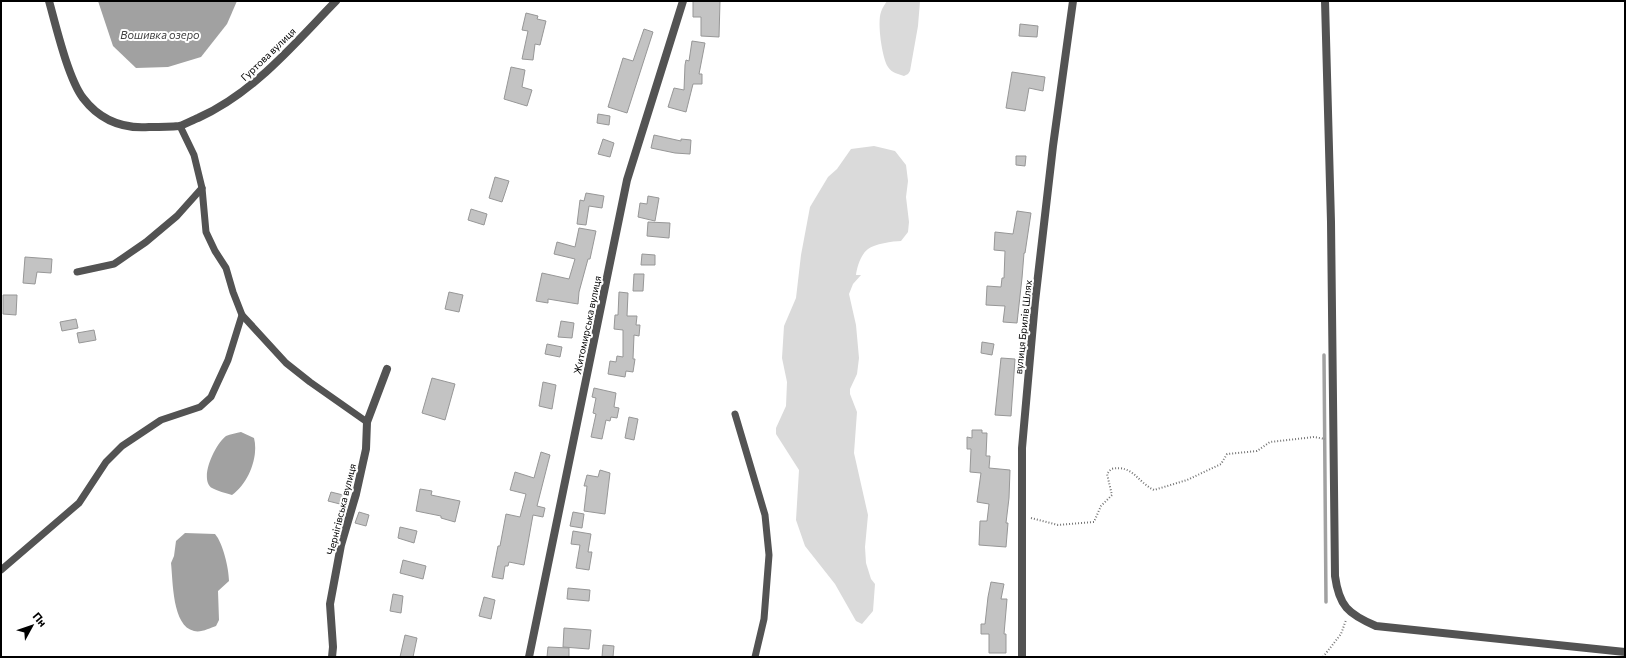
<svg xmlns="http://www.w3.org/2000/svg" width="1626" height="658" viewBox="0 0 1626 658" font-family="Commissioner,sans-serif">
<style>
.green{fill:#dadada}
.water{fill:#a1a1a1}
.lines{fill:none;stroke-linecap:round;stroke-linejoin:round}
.stream{stroke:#a1a1a1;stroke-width:3.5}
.building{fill:#c3c3c3;stroke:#979797}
.path{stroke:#757575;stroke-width:2;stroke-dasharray:1 2;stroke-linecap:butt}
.service{stroke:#535353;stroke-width:7}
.minor{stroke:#535353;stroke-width:8}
.tertiary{stroke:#535353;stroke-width:8}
.labels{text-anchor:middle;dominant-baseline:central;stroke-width:4;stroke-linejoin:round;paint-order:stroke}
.street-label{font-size:10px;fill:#000;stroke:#fff}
.water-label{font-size:11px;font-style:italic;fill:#424242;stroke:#fff}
</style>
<rect width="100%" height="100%" fill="#fff"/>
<g class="green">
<path d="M887 1H920L918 26 910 71 908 74 904 76C898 74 892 73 888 67 882 58 877 22 881 12 882 8 885 4 887 1Z"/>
<path d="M874 146 895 151 906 165 908 181 906 197 909 222 908 232 901 241C893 241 874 244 868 249 861 254 857 267 856 275H861L853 284 849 294 856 325 859 358 857 374 850 389V394L857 412 854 453 868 515 865 547 866 563 871 579 875 584 873 611 862 624 856 621 835 584 805 546 796 520 799 470 776 434V428L786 406 787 382 782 358 784 326 796 298 801 255 810 207 828 177 837 169 851 149Z"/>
</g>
<g class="water">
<polygon points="98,1 237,1 227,24 201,57 168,67 136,68 113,46"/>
<path d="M241 432 254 438C259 457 248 484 232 495 226 493 217 491 212 488 198 479 216 443 226 436 230 434 237 433 241 432Z"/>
<path d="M185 533 215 534C223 543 229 569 229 581L218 591 219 620 216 626C210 628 201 633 194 631 172 626 173 581 171 563L174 556 176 541Z"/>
</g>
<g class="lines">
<polyline class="stream" points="1324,355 1326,602"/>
</g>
<g class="building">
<polygon points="693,1 720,1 719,37 701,36 701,17 693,17"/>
<polygon points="526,13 538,16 537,19 546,21 540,45 535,44 533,60 522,59 528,31 522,30"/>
<polygon points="1020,24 1038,26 1037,37 1019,36"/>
<polygon points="644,29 653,32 627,113 608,107 623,58 633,61"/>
<polygon points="692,41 705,43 699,74 702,74 702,84 693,84 686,112 668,107 674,88 684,90 685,65 686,60 689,61"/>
<polygon points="511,67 525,70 522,87 532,90 527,106 504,99"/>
<polygon points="1012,72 1045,77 1043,91 1029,88 1025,111 1006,108"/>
<polygon points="598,114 610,116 609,125 597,123"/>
<polygon points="654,135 681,141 681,139 691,140 690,154 675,153 651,148"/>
<polygon points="603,139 614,143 610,157 598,154"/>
<polygon points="1016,156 1026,156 1025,166 1016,165"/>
<polygon points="495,177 509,181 502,202 489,198"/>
<polygon points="586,193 604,196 602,208 589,206 586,225 577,224 580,200 584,201"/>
<polygon points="648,196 659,198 655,221 638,217 640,203 647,204"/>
<polygon points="471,209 487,214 484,225 468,220"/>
<polygon points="1017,211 1031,213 1025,253 1024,253 1022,278 1017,323 1003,322 1005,306 986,305 987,286 1001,287 1002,278 1004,278 1005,251 994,250 995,232 1013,234"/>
<polygon points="648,222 670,223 669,238 647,236"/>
<polygon points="579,228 596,231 590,259 588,259 579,292 578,304 548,299 548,303 536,301 542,273 569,279 575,259 554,254 557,242 575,247"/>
<polygon points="642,254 655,255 655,265 641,265"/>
<polygon points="25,257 52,259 51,273 37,272 35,284 23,283"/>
<polygon points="634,274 644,274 643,291 633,291"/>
<polygon points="449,292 463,295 459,312 445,309"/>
<polygon points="619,292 628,293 627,316 637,316 636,325 640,325 639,336 634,335 633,359 635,359 633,372 626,371 625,377 608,374 610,361 616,362 617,356 623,357 623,330 614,329 615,315 618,315"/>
<polygon points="3,295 17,295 16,315 3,314"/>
<polygon points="76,319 78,328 62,331 60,322"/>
<polygon points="561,321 574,323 572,338 558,337"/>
<polygon points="94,330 96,340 79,343 77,333"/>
<polygon points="982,342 994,344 992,355 981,353"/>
<polygon points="547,344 562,347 560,357 545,354"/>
<polygon points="1001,358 1015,359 1011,416 995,415"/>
<polygon points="432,378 455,384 445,420 422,413"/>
<polygon points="543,382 556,385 552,409 539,406"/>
<polygon points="594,388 616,393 614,407 619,408 617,418 611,417 610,421 606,420 602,439 591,437 596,414 593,413 596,398 592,397"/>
<polygon points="629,417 638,419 634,440 625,438"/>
<polygon points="972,430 982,430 982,433 987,433 986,456 990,456 989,468 1010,470 1009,498 1006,523 1008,523 1006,547 979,545 980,521 987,521 989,504 977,502 981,473 970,472 971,449 967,449 967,437 972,438"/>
<polygon points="541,452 550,455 537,506 545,508 543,517 533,515 524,565 509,562 508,566 505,566 503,579 492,577 498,546 500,546 506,514 520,517 526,494 510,490 515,472 534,478"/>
<polygon points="600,470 610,473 605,514 584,511 587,486 584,486 587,475 598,477"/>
<polygon points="420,489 432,491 431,495 460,501 455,522 441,518 441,516 416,511"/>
<polygon points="331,492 343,495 340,504 328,501"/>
<polygon points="359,512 369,515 366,526 355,523"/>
<polygon points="573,512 584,514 582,528 570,526"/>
<polygon points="400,527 417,531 414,543 398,538"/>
<polygon points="573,531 591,534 588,552 592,552 589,570 576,568 580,545 571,544"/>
<polygon points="403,560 426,566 423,579 400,573"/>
<polygon points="991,582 1004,584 1001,599 1007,599 1004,634 1006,634 1006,653 989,653 989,634 981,634 981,624 985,624 988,597"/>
<polygon points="568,588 590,590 589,601 567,599"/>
<polygon points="393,594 403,596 401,613 390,611"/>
<polygon points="484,597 495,600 491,619 479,616"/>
<polygon points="564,628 591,630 589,649 563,647"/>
<polygon points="405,635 417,638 413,657 400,657"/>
<polygon points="603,645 614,646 613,657 602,657"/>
<polygon points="548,647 569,648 569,657 547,657"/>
</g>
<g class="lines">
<g class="path">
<path d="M1031 518 1058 525 1094 522 1101 506 1112 495 1107 474 1111 469C1133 464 1137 482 1154 490L1187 480 1221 464 1227 454 1257 451 1270 442 1314 437 1325 439"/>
<polyline points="1323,657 1341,634 1346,620"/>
</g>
<g class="service">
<polyline points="180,126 194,155 202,188 206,232 215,251 226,268 233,292 242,315 286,363 310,382 367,422"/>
<polyline points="77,272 114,264 146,242 177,216 202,188"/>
<polyline points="735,414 765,515 769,555 764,619 755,657"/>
<polyline points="1,570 79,503 106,462 122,446 161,420 200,407 211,397 228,360 242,315"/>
</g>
<g class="minor">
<polyline points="332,657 333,647 330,604 341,545 356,494 366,449 367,422 387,369"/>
<polyline points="529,657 627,180 683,1"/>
<polyline points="1022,657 1022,448 1035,302 1053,146 1073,1"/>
</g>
<g class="tertiary">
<path d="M49 1C56 26 68 78 83 98 99 119 122 129 149 127 159 127 169 127 179 126 185 125 192 120 198 118 254 93 294 44 336 1"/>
<path d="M1325 1 1331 222 1335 576C1339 606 1348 614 1376 626L1625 652"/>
</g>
</g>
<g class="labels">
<g class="street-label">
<text transform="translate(268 54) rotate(-44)">Гуртова вулиця</text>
<text transform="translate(587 325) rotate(-78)">Житомирська вулиця</text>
<text transform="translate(1023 327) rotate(-84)">вулиця Брилів Шлях</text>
<text transform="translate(341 509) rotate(-76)">Чернігівська вулиця</text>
</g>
<g class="water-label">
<text x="160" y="34">Вошивка озеро</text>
</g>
</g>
<rect width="1626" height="658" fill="none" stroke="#000000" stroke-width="4"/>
<g transform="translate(32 626) rotate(50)" stroke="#ffffff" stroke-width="3" paint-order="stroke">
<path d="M0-3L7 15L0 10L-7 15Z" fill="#000000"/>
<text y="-6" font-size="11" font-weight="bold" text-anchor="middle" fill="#000000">Пн</text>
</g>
</svg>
